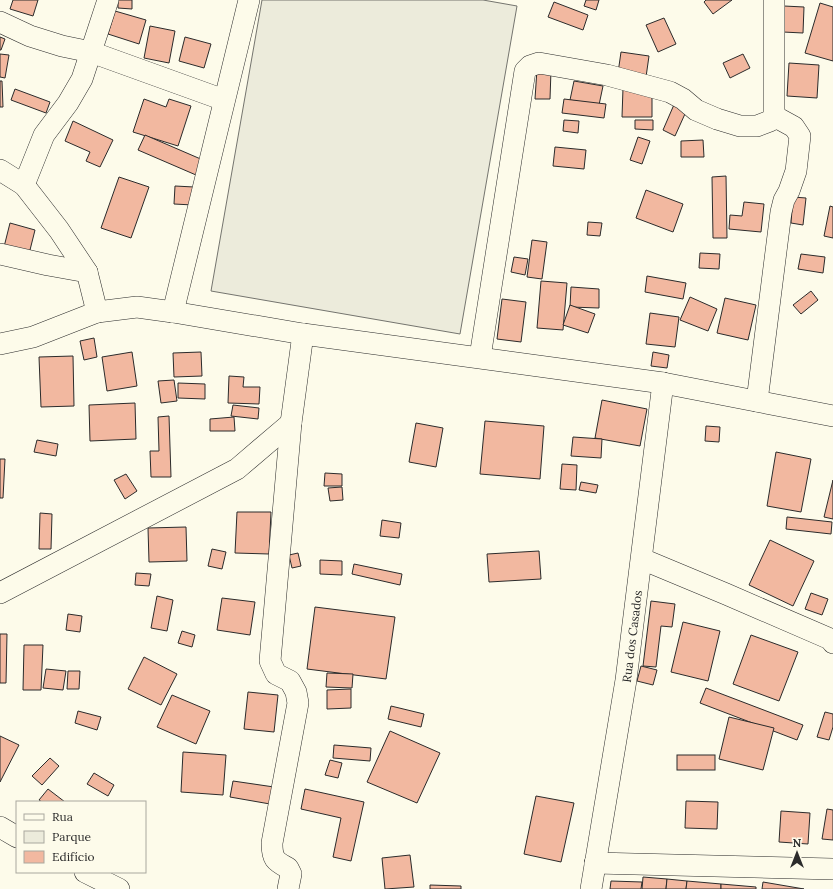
<svg xmlns="http://www.w3.org/2000/svg" width="833" height="889" viewBox="0 0 833 889" font-family="Lora,serif">
<style>
.green{fill:#ecebdb;stroke:#74746e}
.building{fill:#f2b8a0;stroke:#2b2b2b}
.lines{fill:none;stroke-linecap:round;stroke-linejoin:round}
.street-casing{stroke:#2b2b2b;stroke-width:22}
.street{stroke:#fdfbea;stroke-width:21}
.labels{text-anchor:middle;dominant-baseline:central;stroke-width:3;stroke-linejoin:round;paint-order:stroke}
.street-label{font-size:12px;fill:#2b2b2b;stroke:#fdfbea}
</style>
<rect width="100%" height="100%" fill="#fdfbea"/>
<polygon class="green" points="262,0 483,0 517,6 460,334 211,291"/>
<g class="building">
<polygon points="13,0 38,0 33,16 10,9"/>
<polygon points="118,0 132,0 132,9 118,8"/>
<polygon points="586,0 599,0 596,10 584,6"/>
<polygon points="706,0 732,0 713,14 704,2"/>
<polygon points="554,2 588,15 583,30 548,17"/>
<polygon points="820,3 833,7 833,61 805,53"/>
<polygon points="784,6 804,7 803,33 783,32"/>
<polygon points="115,11 146,20 139,44 108,34"/>
<polygon points="664,18 676,44 658,52 646,25"/>
<polygon points="150,26 175,31 169,63 144,58"/>
<polygon points="0,37 5,39 1,50 0,50"/>
<polygon points="185,37 211,44 204,68 179,61"/>
<polygon points="621,52 649,56 646,77 618,73"/>
<polygon points="0,54 9,55 5,78 0,77"/>
<polygon points="743,54 750,68 730,78 723,63"/>
<polygon points="789,63 819,65 817,98 787,96"/>
<polygon points="537,69 551,70 550,99 535,99"/>
<polygon points="0,81 2,81 3,107 0,107"/>
<polygon points="574,81 603,86 599,105 570,100"/>
<polygon points="623,88 652,89 652,117 622,117"/>
<polygon points="15,89 50,102 46,113 11,100"/>
<polygon points="144,99 166,107 169,99 191,106 178,146 133,132"/>
<polygon points="564,99 606,104 604,118 562,113"/>
<polygon points="676,100 689,105 675,136 663,130"/>
<polygon points="564,120 579,121 578,133 563,131"/>
<polygon points="635,120 653,120 653,130 635,129"/>
<polygon points="73,121 113,140 100,167 86,161 90,152 65,141"/>
<polygon points="145,135 203,160 196,175 138,150"/>
<polygon points="638,137 650,141 642,164 630,160"/>
<polygon points="703,140 704,157 681,157 681,141"/>
<polygon points="555,147 586,150 584,169 553,166"/>
<polygon points="726,176 727,238 713,238 712,177"/>
<polygon points="119,177 149,187 131,238 101,228"/>
<polygon points="175,186 194,187 193,205 174,204"/>
<polygon points="646,190 683,204 673,232 636,218"/>
<polygon points="793,197 806,198 803,225 791,223"/>
<polygon points="744,202 764,204 761,232 729,229 730,215 742,216"/>
<polygon points="830,206 833,207 833,238 824,236"/>
<polygon points="588,222 602,223 600,236 587,235"/>
<polygon points="10,223 35,230 29,254 4,247"/>
<polygon points="532,240 547,242 542,279 527,277"/>
<polygon points="700,253 720,254 719,269 699,268"/>
<polygon points="801,254 825,257 823,273 798,269"/>
<polygon points="514,257 528,259 525,275 511,272"/>
<polygon points="647,276 686,283 683,299 645,292"/>
<polygon points="541,281 567,283 563,330 537,328"/>
<polygon points="571,287 599,289 599,308 570,307"/>
<polygon points="811,291 818,300 801,314 793,305"/>
<polygon points="690,297 717,309 708,331 680,320"/>
<polygon points="725,298 756,305 748,340 717,333"/>
<polygon points="502,299 526,302 521,342 497,339"/>
<polygon points="570,305 595,314 588,333 563,325"/>
<polygon points="650,313 679,317 675,347 646,344"/>
<polygon points="94,338 97,357 84,360 80,341"/>
<polygon points="132,352 137,386 107,391 102,357"/>
<polygon points="201,352 202,376 174,377 173,353"/>
<polygon points="653,352 669,355 667,368 651,366"/>
<polygon points="73,356 74,406 41,407 39,357"/>
<polygon points="229,376 244,377 243,387 260,387 259,404 228,403"/>
<polygon points="174,380 177,401 161,403 158,381"/>
<polygon points="178,383 205,384 205,399 178,398"/>
<polygon points="602,400 647,409 640,446 595,438"/>
<polygon points="135,403 136,439 90,441 89,405"/>
<polygon points="233,405 259,408 258,419 231,416"/>
<polygon points="169,416 171,477 151,477 150,451 159,451 158,417"/>
<polygon points="234,417 235,431 210,431 210,419"/>
<polygon points="485,421 544,426 540,479 480,474"/>
<polygon points="416,423 443,428 436,467 409,462"/>
<polygon points="706,426 720,427 719,442 705,441"/>
<polygon points="573,437 602,439 601,458 571,456"/>
<polygon points="37,440 58,444 56,456 34,452"/>
<polygon points="776,452 811,459 801,512 767,506"/>
<polygon points="0,459 5,459 3,498 0,498"/>
<polygon points="562,464 577,465 576,490 560,489"/>
<polygon points="325,473 342,474 342,486 324,486"/>
<polygon points="126,474 137,491 125,499 114,480"/>
<polygon points="833,480 833,519 824,517"/>
<polygon points="581,482 598,485 596,493 579,490"/>
<polygon points="342,487 343,500 330,501 328,488"/>
<polygon points="237,512 271,512 269,554 235,553"/>
<polygon points="40,513 52,514 51,549 39,549"/>
<polygon points="787,517 832,522 831,534 786,529"/>
<polygon points="382,520 401,523 399,538 380,536"/>
<polygon points="186,527 187,561 149,562 148,528"/>
<polygon points="770,540 814,561 793,606 749,585"/>
<polygon points="212,549 226,552 222,569 208,566"/>
<polygon points="539,551 541,579 489,582 487,554"/>
<polygon points="298,553 301,566 292,568 289,555"/>
<polygon points="320,560 342,561 342,575 320,574"/>
<polygon points="354,564 402,574 400,585 352,574"/>
<polygon points="136,573 151,574 149,586 135,585"/>
<polygon points="811,593 828,599 822,615 805,609"/>
<polygon points="157,596 173,600 167,631 151,628"/>
<polygon points="222,598 255,602 250,635 217,630"/>
<polygon points="651,601 675,604 672,627 661,626 656,667 643,666"/>
<polygon points="315,607 395,617 386,679 307,669"/>
<polygon points="68,614 82,616 80,632 66,630"/>
<polygon points="683,622 720,631 708,681 671,672"/>
<polygon points="182,631 195,635 192,647 178,643"/>
<polygon points="0,634 7,634 6,683 0,683"/>
<polygon points="751,635 798,652 779,701 733,684"/>
<polygon points="24,645 43,645 41,690 23,690"/>
<polygon points="144,657 177,674 161,705 128,689"/>
<polygon points="641,666 657,670 653,685 637,681"/>
<polygon points="46,669 66,671 63,690 43,688"/>
<polygon points="68,671 80,671 79,689 67,689"/>
<polygon points="327,673 353,674 352,688 326,687"/>
<polygon points="706,688 803,725 797,740 700,703"/>
<polygon points="351,689 351,708 327,709 327,690"/>
<polygon points="248,692 278,695 274,732 244,729"/>
<polygon points="172,695 210,711 196,744 157,727"/>
<polygon points="391,706 424,714 421,727 388,719"/>
<polygon points="78,711 101,717 97,730 75,723"/>
<polygon points="825,712 833,714 833,727 829,740 817,737"/>
<polygon points="729,717 774,728 763,770 719,759"/>
<polygon points="390,731 440,753 417,803 367,782"/>
<polygon points="0,736 19,745 0,782"/>
<polygon points="334,745 371,748 370,761 333,758"/>
<polygon points="183,752 226,755 223,795 181,792"/>
<rect x="677" y="755" width="38" height="15"/>
<polygon points="50,758 59,766 42,785 32,776"/>
<polygon points="330,760 342,763 338,778 325,775"/>
<polygon points="94,773 114,785 108,796 87,784"/>
<polygon points="233,781 274,787 270,804 230,797"/>
<polygon points="48,789 65,802 42,802 39,800"/>
<polygon points="305,789 364,802 351,861 333,857 341,818 301,809"/>
<polygon points="536,796 574,803 561,862 524,854"/>
<polygon points="686,801 718,802 717,829 685,828"/>
<polygon points="827,809 833,810 833,840 822,839"/>
<polygon points="781,811 810,813 808,844 779,842"/>
<polygon points="410,855 414,887 385,889 382,858"/>
<polygon points="643,877 667,879 666,889 642,889"/>
<polygon points="667,879 687,881 686,889 666,889"/>
<polygon points="611,881 642,882 641,889 610,889"/>
<polygon points="687,881 721,884 721,889 686,889"/>
<polygon points="763,882 804,889 762,889"/>
<polygon points="721,884 756,887 756,889 721,889"/>
<polygon points="430,885 461,886 461,889 430,889"/>
</g>
<g class="lines">
<g class="street-casing">
<g id="street">
<polyline points="0,22 30,36 62,46 91,52 224,100"/>
<polyline points="0,170 24,185 59,230 87,272 97,312"/>
<polyline points="24,185 44,135 68,103 82,79 108,0"/>
<polyline points="0,254 48,265 87,272"/>
<polyline points="173,312 249,0"/>
<polyline points="0,344 33,337 97,312 137,307 173,312 303,334 663,383 833,416"/>
<polyline points="480,357 525,71 530,66 539,63 607,75 670,92 683,99 696,110 717,119 740,126 757,126 770,121 774,116 774,0"/>
<polyline points="757,401 781,212 784,200 789,191 796,171 800,136 794,127 774,116"/>
<polyline points="642,559 726,594 830,639 833,643"/>
<polyline points="0,593 237,469 291,423"/>
<polyline points="0,827 17,837"/>
<polyline points="595,863 833,869"/>
<polyline points="85,872 119,889"/>
<path d="M288 889 291 874 288 868C275 861 272 859 272 843L298 703 296 692 290 681 276 674 270 661 291 423 303 334"/>
<path id="s1" d="M591 889 626 680 663 383"/>
</g>
</g>
<use href="#street" class="street"/>
</g>
<g class="labels">
<g class="street-label">
<text stroke="none"><textPath href="#s1" startOffset="256">Rua dos Casados</textPath></text>
</g>
</g>
<rect x="16" y="801" width="130" height="72" fill="#fdfbea" stroke="#a9a89e"/>
<rect x="24" y="814" width="20" height="6" fill="#fdfbea" stroke="#a9a89e"/>
<text x="52" y="821" font-size="12" fill="#2b2b2b">Rua</text>
<rect x="24" y="831" width="20" height="12" fill="#ecebdb" stroke="#a9a89e"/>
<text x="52" y="841" font-size="12" fill="#2b2b2b">Parque</text>
<rect x="24" y="851" width="20" height="12" fill="#f2b8a0" stroke="#a9a89e"/>
<text x="52" y="861" font-size="12" fill="#2b2b2b">Edifício</text>
<g transform="translate(797 853)" stroke="#fdfbea" stroke-width="3" paint-order="stroke">
<path d="M0-3L7 15L0 10L-7 15Z" fill="#2b2b2b"/>
<text y="-6" font-size="11" font-weight="bold" text-anchor="middle" fill="#2b2b2b">N</text>
</g>
</svg>
